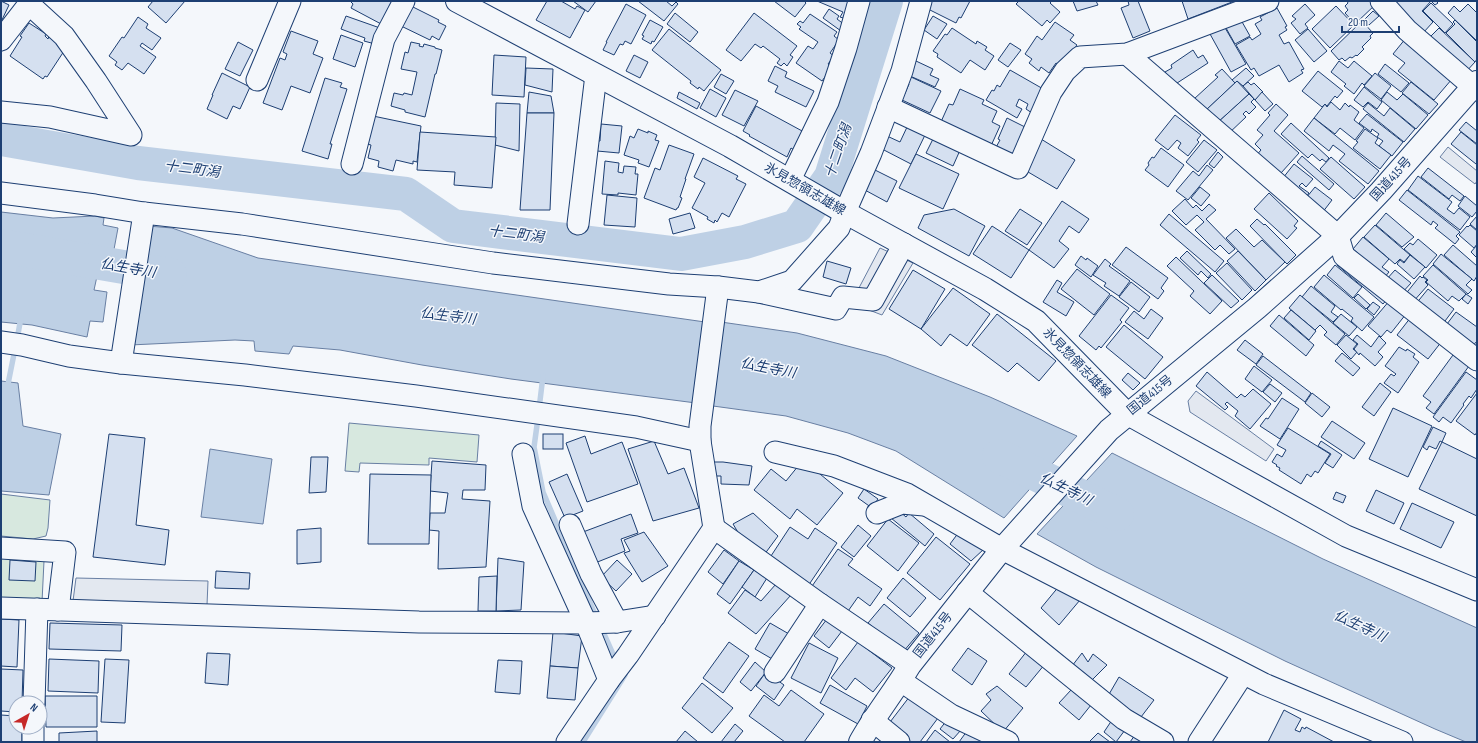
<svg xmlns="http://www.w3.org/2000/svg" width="1478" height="743" viewBox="0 0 1478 743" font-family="'Sofia Sans Condensed','Noto Sans JP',sans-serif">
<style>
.green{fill:#d7e8df;stroke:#687fa3}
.parking{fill:#e3e8f0;stroke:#687fa3}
.water{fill:#bed0e5;stroke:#687fa3}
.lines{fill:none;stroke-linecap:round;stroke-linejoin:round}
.stream{stroke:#bed0e5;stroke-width:5.5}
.river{stroke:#bed0e5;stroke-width:34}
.building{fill:#d5e0f0;stroke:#1d3f73}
.minor-casing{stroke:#1d3f73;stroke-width:23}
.major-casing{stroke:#1d3f73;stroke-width:24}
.highway-casing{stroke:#1d3f73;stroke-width:24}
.minor{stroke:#f4f7fb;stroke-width:21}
.major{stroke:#f4f7fb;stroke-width:22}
.highway{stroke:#f4f7fb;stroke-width:22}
.labels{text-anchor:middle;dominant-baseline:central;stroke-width:3;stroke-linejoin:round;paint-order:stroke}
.street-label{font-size:13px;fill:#1d3f73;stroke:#f4f7fb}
.water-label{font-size:14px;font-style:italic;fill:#1d3f73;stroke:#f4f7fb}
</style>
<rect width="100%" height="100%" fill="#f4f7fb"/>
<g class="green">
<polygon points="349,423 479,435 477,462 429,458 429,465 360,463 359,472 345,471"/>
<polygon points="1,494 50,500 48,528 46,536 33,539 1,536"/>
<polygon points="1,558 44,561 42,602 1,601"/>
</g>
<g class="parking">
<polygon points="1448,147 1477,171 1477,181 1475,184 1440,157"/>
<polygon points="880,248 913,263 882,315 851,303"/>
<polygon points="1196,391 1274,449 1266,461 1190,412 1188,401"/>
<polygon points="76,578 208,581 207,605 73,601"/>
</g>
<g class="water">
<polygon points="1,212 53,218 95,216 104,218 103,225 118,228 112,260 101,258 94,290 107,292 103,322 90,321 87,337 32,325 1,322"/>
<polygon points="148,226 172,228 258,258 705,322 696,403 511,379 422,365 340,350 293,346 289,354 255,351 254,341 235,340 130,345"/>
<polygon points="721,322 797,333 886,356 990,397 1077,436 1004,518 896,451 848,433 786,416 713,406"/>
<polygon points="1,381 18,383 23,426 61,434 49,495 1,491"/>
<polygon points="210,449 272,459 263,524 201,517"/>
<polygon points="1112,453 1323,559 1477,628 1477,742 1466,742 1435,729 1285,661 1096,567 1037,534"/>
</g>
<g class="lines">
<g class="stream">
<polyline points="17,340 21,317"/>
<polyline points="7,389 15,349"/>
<polyline points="539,409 543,376"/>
<polyline points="538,418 534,447 543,492 597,619"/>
<polyline points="601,627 617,663"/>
<polyline points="583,742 625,675 623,671"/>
</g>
<g class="river">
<polyline points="1,139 138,163 406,194 453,226 681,254 745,242 797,226 831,177 886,1"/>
<polyline points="1,246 170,275"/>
<polyline points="999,456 1117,514"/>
</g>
</g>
<g class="building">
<polygon points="1,1 9,5 1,22"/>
<polygon points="153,1 185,1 166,23 148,7"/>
<polygon points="350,1 396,1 383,25 351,8 353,4"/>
<polygon points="547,1 561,1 575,9 577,6 585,10 570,38 536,20"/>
<polygon points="573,1 596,1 588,12"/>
<polygon points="638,1 666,1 672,6 676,2 678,4 664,21"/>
<polygon points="774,1 804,1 806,3 795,17"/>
<polygon points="817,1 850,1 843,18 840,17 843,12"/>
<polygon points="930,1 970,1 961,18 959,17 956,23 926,8"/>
<polygon points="1019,1 1052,1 1050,3 1060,12 1050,23 1047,20 1042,26 1016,4"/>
<polygon points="1073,1 1096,1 1098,5 1077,11"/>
<polygon points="1128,1 1138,1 1150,31 1133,38 1121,8 1129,5"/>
<polygon points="1182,1 1232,1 1232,2 1188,19"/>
<polygon points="1347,1 1375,1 1377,3 1355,24 1345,13 1348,10 1345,6 1348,3"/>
<polygon points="1389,1 1436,1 1438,3 1435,5 1431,1 1422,11 1433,22 1423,33"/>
<polygon points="1431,3 1453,24 1445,33 1423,11"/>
<polygon points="626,4 646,15 631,44 625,41 623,45 620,44 614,55 603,50 607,42 606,42"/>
<polygon points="1305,4 1315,15 1305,24 1308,28 1300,34 1291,23 1296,19 1292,16"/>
<polygon points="1468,4 1477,13 1477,41 1448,13 1454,6 1460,12"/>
<polygon points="409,5 439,20 438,22 446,26 439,40 432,36 430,40 399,25"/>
<polygon points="1336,6 1354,25 1330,48 1312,29"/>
<polygon points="1277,8 1287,26 1285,27 1287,30 1279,35 1284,44 1289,42 1304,69 1301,70 1303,73 1289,82 1279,65 1259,76 1254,68 1251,70 1236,45 1250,37 1252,40 1261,34 1255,24 1262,20 1260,17"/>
<polygon points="829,9 839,16 837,19 845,25 841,31 823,18"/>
<polygon points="1373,11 1379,16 1369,25 1364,20"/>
<polygon points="675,13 698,32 690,42 667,24"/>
<polygon points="754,13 797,46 790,55 793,57 787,66 784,63 781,66 777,63 780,59 763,46 761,48 755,44 741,61 726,50"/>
<polygon points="810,14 837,32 834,36 839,40 830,53 834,56 828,64 832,67 822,81 796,63 808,46 813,49 818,42 799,29 801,27 797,24 800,21 803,23"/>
<polygon points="346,16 380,28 375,44 364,41 365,38 341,29"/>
<polygon points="933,16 947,24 937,39 924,30"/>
<polygon points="138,17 148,24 146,28 161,38 152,50 142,43 140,46 156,57 144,74 128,63 122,70 115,65 117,62 109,56 122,37 124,38"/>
<polygon points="650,20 663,27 654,42 652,41 651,44 642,39 644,36 642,35"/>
<polygon points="1241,20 1250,36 1235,44 1226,28"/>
<polygon points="1455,20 1477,42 1477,59 1475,62 1446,33 1455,24 1453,22"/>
<polygon points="1362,21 1373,33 1370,36 1371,38 1362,47 1364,49 1357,56 1356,55 1352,58 1350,57 1345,61 1342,58 1339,60 1331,51"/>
<polygon points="1055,22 1074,35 1070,40 1077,45 1066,60 1063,68 1056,63 1049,73 1041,67 1039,71 1029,63 1032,59 1025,54 1037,36 1042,40"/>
<polygon points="29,23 46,34 45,36 48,39 49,36 66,48 47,77 45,76 43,79 10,56 22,37 20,36"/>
<polygon points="1224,26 1246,64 1231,72 1210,34"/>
<polygon points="952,28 976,44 977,41 987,47 985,50 994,56 985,70 970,60 961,73 937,57 938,54 933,51 945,34 947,35"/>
<polygon points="1439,28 1475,62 1464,74 1428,39"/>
<polygon points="669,29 721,70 704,91 699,87 698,89 690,83 691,81 652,50"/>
<polygon points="1308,29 1327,51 1314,62 1295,40"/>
<polygon points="291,31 318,41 313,54 323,58 310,93 291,86 282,110 263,103 280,58 285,60 287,54 283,52"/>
<polygon points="341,35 363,43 355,67 333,59"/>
<polygon points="1406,38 1452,79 1434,100 1398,71 1405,63 1393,54"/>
<polygon points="238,42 253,50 240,76 225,69"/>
<polygon points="411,42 420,44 419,46 423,47 424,44 435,47 435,48 442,50 436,74 435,74 425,117 405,112 405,110 391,106 394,93 403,95 404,93 412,95 417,72 401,69 405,52 408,53"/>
<polygon points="1010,43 1021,50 1008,67 998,60"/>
<polygon points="1193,50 1198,58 1203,55 1208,63 1174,85 1165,72 1172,68 1171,65"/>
<polygon points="494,55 526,57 524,97 492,95"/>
<polygon points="634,55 648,62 640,78 626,71"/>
<polygon points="916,61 933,69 930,75 939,79 935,87 910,76"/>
<polygon points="1339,61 1348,68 1354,61 1372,76 1364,85 1362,83 1354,94 1344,86 1346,84 1331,72"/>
<polygon points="1385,64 1409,83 1401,92 1378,74"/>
<polygon points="775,66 787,72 785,77 814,91 806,107 775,92 778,86 768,81"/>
<polygon points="526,68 553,69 552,92 525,85"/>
<polygon points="1246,68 1254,76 1243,86 1237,81 1235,83 1232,80"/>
<polygon points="1222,69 1235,83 1205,111 1194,99 1218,77 1215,75"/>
<polygon points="1010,70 1045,90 1032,113 1026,109 1028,104 1019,99 1016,106 1022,109 1017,118 986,100 992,90 994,91 997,85 1000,87"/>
<polygon points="1318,71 1343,91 1337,98 1335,96 1327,106 1325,104 1322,107 1302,91"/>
<polygon points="222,73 250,87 240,109 233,106 227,119 207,109 213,95 212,95"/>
<polygon points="1375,73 1391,86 1381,99 1364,86"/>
<polygon points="721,74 734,81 726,94 714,87"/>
<polygon points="911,77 941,91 930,113 902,100 909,84 908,83"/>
<polygon points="325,78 342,83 340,87 347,89 330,144 332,144 328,159 302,151"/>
<polygon points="1237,81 1249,94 1216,124 1205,111"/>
<polygon points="1248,82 1251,85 1254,83 1263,92 1255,100 1243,86"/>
<polygon points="1411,82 1438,104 1429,114 1402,93"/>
<polygon points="1364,87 1382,102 1377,109 1368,102 1363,107 1354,100"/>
<polygon points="710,89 726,98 716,117 700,108"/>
<polygon points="960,89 984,100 982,104 997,111 992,122 1000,126 990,148 940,124 949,104 953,105"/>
<polygon points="735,90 758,101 744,126 722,115"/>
<polygon points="529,92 551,96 554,113 527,113"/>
<polygon points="679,92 700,103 697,109 677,98"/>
<polygon points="1262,92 1273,104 1265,111 1255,100"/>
<polygon points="1387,92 1397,100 1403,94 1428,115 1416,129 1381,100"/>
<polygon points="1249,94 1254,99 1251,102 1256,107 1249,114 1246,111 1243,114 1246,117 1227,135 1216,124"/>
<polygon points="1331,102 1340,110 1345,103 1349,107 1350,105 1359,112 1354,120 1364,128 1355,140 1340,128 1335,134 1314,118 1325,104 1327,107"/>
<polygon points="496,103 520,104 519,151 495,145"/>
<polygon points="1368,103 1384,116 1390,108 1415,129 1404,142 1363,109"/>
<polygon points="1276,104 1288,115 1274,131 1299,153 1281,173 1275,168 1271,173 1254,158 1261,150 1255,144 1263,135 1257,130 1270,115 1268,113"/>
<polygon points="756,106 804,132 794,150 791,148 787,157 749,136 750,135 743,131"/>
<polygon points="527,113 554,113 550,210 520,210"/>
<polygon points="1367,114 1403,142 1392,156 1379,146 1383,141 1377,137 1379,134 1372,129 1371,132 1359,123"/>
<polygon points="1175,115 1201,135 1197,140 1199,142 1188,156 1178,148 1181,143 1177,140 1168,150 1155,140"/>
<polygon points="373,116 421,126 417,162 413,161 413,164 396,160 393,171 378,167 379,161 368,158 371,145 367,144"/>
<polygon points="1007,118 1029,129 1014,161 994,151 1000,140 998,139"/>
<polygon points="1314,118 1379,171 1368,184 1339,161 1345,154 1333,145 1329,151 1304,131"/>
<polygon points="1466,122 1477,131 1477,144 1459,130"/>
<polygon points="1291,123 1329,158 1326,162 1322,159 1320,161 1312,154 1308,158 1281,134"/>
<polygon points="601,124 622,126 619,153 597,151 598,141 600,141"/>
<polygon points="908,125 926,133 911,164 882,149 887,136 900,142"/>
<polygon points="638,129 648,133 648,131 657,135 655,140 659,141 649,167 638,163 639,160 624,155 630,136 634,138"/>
<polygon points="1365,129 1378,138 1375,143 1391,155 1380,169 1353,148 1358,142 1356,141"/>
<polygon points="420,132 496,137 492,188 454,185 455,172 417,170"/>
<polygon points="1461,132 1477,145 1477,163 1476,164 1451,144"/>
<polygon points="935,135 961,148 953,166 926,153"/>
<polygon points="1041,139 1075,160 1057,189 1023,169"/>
<polygon points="1204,140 1217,150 1198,172 1186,162"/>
<polygon points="669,145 694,154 685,179 686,179 680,197 682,198 678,208 677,208 676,210 644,198 655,168 660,170"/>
<polygon points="1161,148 1184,165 1168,187 1145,170 1149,165 1148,163 1152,157 1154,158"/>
<polygon points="1218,152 1223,157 1214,168 1209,164"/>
<polygon points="916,154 959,174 943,209 899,188"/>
<polygon points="1302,156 1334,184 1329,190 1297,162"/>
<polygon points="1331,157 1365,187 1354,199 1320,169"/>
<polygon points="703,158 738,176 736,179 746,184 729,217 722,213 717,222 715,220 714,223 707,219 708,217 692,208 705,183 694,177"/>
<polygon points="605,161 619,163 618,172 623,173 624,166 636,167 635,174 638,174 636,195 618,193 618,195 602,194"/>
<polygon points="1294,164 1313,179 1306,187 1302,183 1299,186 1309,193 1303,201 1279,183"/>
<polygon points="1207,165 1213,170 1188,200 1176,191 1193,171 1199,176"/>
<polygon points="1428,168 1464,196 1460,201 1452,195 1449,199 1421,177"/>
<polygon points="873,169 897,181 887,202 863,189"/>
<polygon points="1418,176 1452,202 1447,209 1454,214 1459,208 1470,217 1460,230 1408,190"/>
<polygon points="1200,187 1210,195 1201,206 1191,198"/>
<polygon points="1315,187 1332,200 1319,217 1302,203"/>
<polygon points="1407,190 1460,232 1456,236 1459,239 1455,244 1435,228 1438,225 1433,221 1431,225 1399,200"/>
<polygon points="1269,193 1298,221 1294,226 1297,228 1287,239 1254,209"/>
<polygon points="607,195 637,198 635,227 604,225"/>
<polygon points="1465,196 1477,206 1477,211 1472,217 1458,206"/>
<polygon points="1185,199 1193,208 1196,205 1202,211 1209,204 1216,210 1206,219 1235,249 1229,254 1220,245 1215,250 1195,230 1204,222 1197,215 1186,225 1172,211"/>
<polygon points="1062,201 1089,219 1079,233 1069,226 1059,241 1069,249 1054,268 1029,250"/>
<polygon points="954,209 985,226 969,256 918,228 924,215"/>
<polygon points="1020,209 1042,223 1027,245 1005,231"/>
<polygon points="690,213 695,228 673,234 669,219"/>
<polygon points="1386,213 1414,237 1402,247 1376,225"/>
<polygon points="1169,214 1224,261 1215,272 1160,225"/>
<polygon points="1477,216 1477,230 1470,224"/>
<polygon points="1257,219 1264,225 1265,224 1296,255 1287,264 1250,226"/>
<polygon points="1375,225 1410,255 1404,262 1400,259 1395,264 1364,237"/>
<polygon points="1470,225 1477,231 1477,244 1474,248 1459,235 1467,226 1468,227"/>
<polygon points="992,226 1029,250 1011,278 973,254"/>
<polygon points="1236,229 1254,247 1262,240 1285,262 1266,280 1226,238"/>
<polygon points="1363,237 1389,259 1382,267 1389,272 1384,278 1359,257 1360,255 1353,249"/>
<polygon points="1418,239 1437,255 1426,268 1404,249 1410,243 1413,245"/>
<polygon points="1453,245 1477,266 1477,276 1474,281 1444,255"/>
<polygon points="1477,245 1477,258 1471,252"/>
<polygon points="1126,247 1168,278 1161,288 1164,291 1158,299 1112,265"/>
<polygon points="1187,251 1211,274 1208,278 1201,271 1198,275 1180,258"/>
<polygon points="1238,251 1266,280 1255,291 1227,261"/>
<polygon points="1441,254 1472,279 1466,285 1472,290 1468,294 1433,264"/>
<polygon points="1410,255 1425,267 1414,279 1397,264 1400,260 1404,263"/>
<polygon points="1081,256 1086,260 1087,258 1098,266 1091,277 1075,265"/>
<polygon points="1176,257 1222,301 1210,314 1190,296 1194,291 1167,266"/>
<polygon points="1343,257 1390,296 1383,304 1337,265"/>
<polygon points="1105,259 1111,264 1109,266 1130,281 1119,296 1104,286 1106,283 1093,275"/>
<polygon points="827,261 851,268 846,284 823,277"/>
<polygon points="1227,263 1252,290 1242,300 1216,273"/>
<polygon points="1335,265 1362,287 1353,298 1327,275"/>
<polygon points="1433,265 1466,294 1459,301 1452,296 1448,301 1426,282 1428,280 1423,276"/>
<polygon points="1077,269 1110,294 1094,315 1061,289"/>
<polygon points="913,270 945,289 921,329 889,309"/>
<polygon points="1395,270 1411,283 1401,294 1385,281"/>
<polygon points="1212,275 1239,301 1231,308 1204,283"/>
<polygon points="1324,275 1374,317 1362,331 1351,321 1353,318 1342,309 1341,310 1314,287"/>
<polygon points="1420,276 1422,278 1423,277 1427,280 1425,282 1428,285 1412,303 1404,296"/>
<polygon points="1057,280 1062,283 1057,292 1074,302 1066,316 1043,302"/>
<polygon points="1131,282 1150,297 1139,312 1119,297"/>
<polygon points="1311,286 1335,306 1331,312 1338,317 1333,322 1302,297"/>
<polygon points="953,288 990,314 967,346 950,334 941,346 921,329"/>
<polygon points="1428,289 1454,309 1442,325 1415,305"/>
<polygon points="1358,294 1370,305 1366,309 1354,298"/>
<polygon points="1466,294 1472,298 1468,304 1462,299"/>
<polygon points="1111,295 1129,308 1120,320 1122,322 1101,348 1099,346 1096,350 1079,336"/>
<polygon points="1300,295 1345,334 1336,345 1324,335 1327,332 1320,325 1315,330 1289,308"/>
<polygon points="1390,300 1406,314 1391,333 1387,330 1381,337 1368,326"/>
<polygon points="1373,302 1380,307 1374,315 1367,309"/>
<polygon points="1151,309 1163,318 1148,339 1125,322 1134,311 1144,319"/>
<polygon points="1291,310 1316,331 1309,340 1284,318"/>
<polygon points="1456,312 1477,327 1477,341 1471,348 1444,328"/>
<polygon points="997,314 1056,361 1039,381 1017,363 1008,372 972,345"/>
<polygon points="1341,314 1357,327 1349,336 1333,323"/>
<polygon points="1279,315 1314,345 1306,356 1270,326"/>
<polygon points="1411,317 1442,341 1428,359 1397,335"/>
<polygon points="1124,325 1163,357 1145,379 1106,347"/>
<polygon points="1346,335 1357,344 1353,349 1357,352 1351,359 1337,345"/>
<polygon points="1357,335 1371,347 1379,336 1386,343 1378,352 1383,357 1375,366 1360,353 1359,355 1354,349 1358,344 1353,340"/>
<polygon points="1245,340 1263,354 1256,364 1237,350"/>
<polygon points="1399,347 1406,351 1407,349 1415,354 1413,357 1419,362 1398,393 1384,383 1391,374 1394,376 1396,374 1385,366"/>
<polygon points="1342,353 1360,368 1353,376 1335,361"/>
<polygon points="1453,355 1469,366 1434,414 1426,408 1431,402 1423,396"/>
<polygon points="1263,356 1311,393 1305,402 1256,365"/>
<polygon points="1254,366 1272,380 1262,392 1245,379"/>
<polygon points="1207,372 1237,398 1241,394 1245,397 1253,389 1271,404 1250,429 1235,416 1238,411 1227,402 1225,404 1228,407 1225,410 1196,386"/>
<polygon points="1466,372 1477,380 1477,389 1471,398 1469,396 1463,404 1464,405 1451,423 1443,417 1439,422 1433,417"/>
<polygon points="1128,373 1140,383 1133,390 1122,380"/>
<polygon points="1380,383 1391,392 1374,416 1362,407"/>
<polygon points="1270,384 1282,393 1275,402 1263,392"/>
<polygon points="1312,393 1330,407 1322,417 1305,403"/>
<polygon points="1477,393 1477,432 1475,435 1456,421"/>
<polygon points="1282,398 1299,409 1280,439 1260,426 1266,418 1268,419"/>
<polygon points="1393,408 1432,426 1408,477 1369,459"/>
<polygon points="1332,421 1365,443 1354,459 1321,437"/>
<polygon points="1433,427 1446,433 1442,442 1440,441 1436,449 1429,446 1427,450 1423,447"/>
<polygon points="1288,428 1330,454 1318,473 1315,471 1311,477 1307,474 1301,484 1279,470 1280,468 1276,466 1277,465 1272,462 1277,454 1282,457 1286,450 1277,445"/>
<polygon points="109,434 145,438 136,525 169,530 165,565 93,557"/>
<rect x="543" y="434" width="20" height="15"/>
<polygon points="585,436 591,454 622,442 638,484 587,502 566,443"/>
<polygon points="654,441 668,474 684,468 699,508 653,521 628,449"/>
<polygon points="1321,441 1342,455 1333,468 1325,463 1331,454 1318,446"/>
<polygon points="1442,442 1477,459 1477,516 1419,489"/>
<polygon points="311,457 328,457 326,492 309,493"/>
<polygon points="803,460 843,493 817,525 797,509 790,519 754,490 771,469 786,481"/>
<polygon points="432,461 486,465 485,490 463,490 462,499 490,501 486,567 438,569 439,531 429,530 430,513 445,513 448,493 430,491"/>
<polygon points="711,462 723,462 752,466 749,485 721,484 721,476 713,476"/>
<polygon points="370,474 431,475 429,544 368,544"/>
<polygon points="567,474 583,511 565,518 549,482"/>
<polygon points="864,489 878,499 872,508 858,498"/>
<polygon points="1376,490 1404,503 1394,524 1366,511"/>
<polygon points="1336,492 1346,496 1343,503 1333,499"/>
<polygon points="1412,503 1454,522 1441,548 1400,529"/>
<polygon points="898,510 906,517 909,513 934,534 925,546 891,518"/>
<polygon points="753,513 778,536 764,555 742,539 733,524"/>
<polygon points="631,514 638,533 621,539 625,551 595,563 583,532"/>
<polygon points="888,519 919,543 898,571 867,546"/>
<polygon points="858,525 871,536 854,557 841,547"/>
<polygon points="790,527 808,539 815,528 837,543 808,586 769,559"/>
<polygon points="321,528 321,562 297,564 297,530"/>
<polygon points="644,532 668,566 642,582 624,553 630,551 624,540"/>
<polygon points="959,532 984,549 971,561 950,544"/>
<polygon points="936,537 970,564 940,600 907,573"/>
<polygon points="838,549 853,559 848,565 882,589 870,606 858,597 846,614 810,589"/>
<polygon points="724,550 739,561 723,584 708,572"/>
<polygon points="498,558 524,562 521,610 496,611"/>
<polygon points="10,560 36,562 35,581 9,580"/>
<polygon points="617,560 632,574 616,591 601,577"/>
<polygon points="739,561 754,570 730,604 717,594"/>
<polygon points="754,570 767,578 755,597 742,587"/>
<polygon points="216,571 250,573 249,589 215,588"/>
<polygon points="497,576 496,611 478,611 479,577"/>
<polygon points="903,578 926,598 910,617 887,598"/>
<polygon points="776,584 791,595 756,634 728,613 745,590 761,601"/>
<polygon points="1060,585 1080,600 1059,625 1041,608"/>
<polygon points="884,604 919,633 903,652 868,623"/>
<polygon points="1,619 19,620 17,667 1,666"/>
<polygon points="827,619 842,631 829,648 814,636"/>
<polygon points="50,623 122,625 121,651 49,649"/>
<polygon points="770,623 789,634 774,660 755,649"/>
<polygon points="553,632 582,636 578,668 550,666"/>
<polygon points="729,642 749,656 723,693 703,678"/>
<polygon points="858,642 892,668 873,692 855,678 846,690 831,678"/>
<polygon points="809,643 838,658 821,693 791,678"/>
<polygon points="968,648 987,661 972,685 952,670"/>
<polygon points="1027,651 1045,664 1026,687 1009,674"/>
<polygon points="207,653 230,654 228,685 205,683"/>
<polygon points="1082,653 1088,662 1093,654 1107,665 1091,681 1072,666"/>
<polygon points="49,659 99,661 98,693 48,691"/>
<polygon points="105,659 129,660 125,723 101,722"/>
<polygon points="498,660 522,661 520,694 495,692"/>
<polygon points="755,662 766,672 751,691 740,682"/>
<polygon points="550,666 578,668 575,700 547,698"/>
<polygon points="1,669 23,670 22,703 16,703 16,712 1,711"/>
<polygon points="766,672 784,685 774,700 756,686"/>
<polygon points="1119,677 1154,700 1141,717 1108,696"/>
<polygon points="702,683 733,708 712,733 682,708"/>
<polygon points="830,685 867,706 858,724 820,703"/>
<polygon points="997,686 1023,708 1003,732 981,711 991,700 986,694"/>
<polygon points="791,690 824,714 804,742 785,742 749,716 764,695 779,706"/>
<polygon points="1071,690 1091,705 1079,720 1059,703"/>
<polygon points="45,696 97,696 97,727 46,727"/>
<polygon points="910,696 938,718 920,742 908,742 887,726"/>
<polygon points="1284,710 1301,719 1295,730 1300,732 1302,727 1305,729 1306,727 1334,742 1268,742"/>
<polygon points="1,715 16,716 16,727 22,727 22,742 1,742"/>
<polygon points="947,720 961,730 953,739 940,729"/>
<polygon points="1112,720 1125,730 1116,742 1104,732"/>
<polygon points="735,724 743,731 734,742 721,742"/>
<polygon points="935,730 950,742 926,742"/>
<polygon points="97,731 97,742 59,742 59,733"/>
<polygon points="685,731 698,742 676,742"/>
<polygon points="967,731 983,742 959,742"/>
<polygon points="1098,733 1110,742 1089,742"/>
<polygon points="1135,735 1147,742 1130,742"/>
</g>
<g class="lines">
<g class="minor-casing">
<g id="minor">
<polyline points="1381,1 1407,30 1477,90"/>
<polyline points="1,40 29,4 64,36 96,81 131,135 50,117 1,112"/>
<polyline points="1127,54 1338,236 1344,256 1477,360"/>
<polyline points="257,80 290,1"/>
<polyline points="888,107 1018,168 1051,92 1065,71 1080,57 1127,54 1268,1"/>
<polyline points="352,164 384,39 404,1"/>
<polyline points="790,180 828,102 846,48 859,1"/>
<polyline points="1,193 95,205 144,213 242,224 493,263 669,284 718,287 759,292 792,281 839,228 845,212 871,153 902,71 921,1"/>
<polyline points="578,224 596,75"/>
<polyline points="759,292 836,309 843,297 873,300 904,244"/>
<polyline points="1,342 22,345 69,356 121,363 144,213"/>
<polyline points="121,363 245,375 416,396 636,427 700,441"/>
<polyline points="1127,414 1346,536 1477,590"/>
<polyline points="775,452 834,466 907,494 1002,549 1264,684 1402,742"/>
<polyline points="523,454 533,506 586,623 609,680"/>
<polyline points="877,513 902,503 924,505"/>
<polyline points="570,525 591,574 617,622"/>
<polyline points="714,528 820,604 910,665"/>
<polyline points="1,548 65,552 58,610"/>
<polyline points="967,592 1124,719 1163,742"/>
<polyline points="1,608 419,622 586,623 617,622 655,616"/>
<polyline points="775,672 820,604"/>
<polyline points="901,681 951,715 1008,742"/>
<polyline points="34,703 37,609"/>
<polyline points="872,720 899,742"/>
<polyline points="33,742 33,727"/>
<polyline points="567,742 609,680 628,655 714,528 700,441 700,426 718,287"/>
<polyline points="1199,742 1243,674"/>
</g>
</g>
<g class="major-casing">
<polyline id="major" points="457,1 730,146 837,208 985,289 1036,321 1127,414"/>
</g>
<g class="highway-casing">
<path id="highway" d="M860 742C875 715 894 692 910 665L1002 549 1109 430 1257 308 1338 236 1381 191 1477 82"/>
</g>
<use href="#minor" class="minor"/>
<use href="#major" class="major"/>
<use href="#highway" class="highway"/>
</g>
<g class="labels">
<g class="street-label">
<text transform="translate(1391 179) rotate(-48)">国道415号</text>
<text transform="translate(805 189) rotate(30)">氷見惣領志雄線</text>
<text transform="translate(1077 363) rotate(46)">氷見惣領志雄線</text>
<text transform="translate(1150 395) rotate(-39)">国道415号</text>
<text transform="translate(933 635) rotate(-52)">国道415号</text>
</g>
<g class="water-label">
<text transform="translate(838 151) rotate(-71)">十二町潟</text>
<text transform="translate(192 169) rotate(7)">十二町潟</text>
<text transform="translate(516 234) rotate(7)">十二町潟</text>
<text transform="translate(128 268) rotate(10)">仏生寺川</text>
<text transform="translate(448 316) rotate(7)">仏生寺川</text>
<text transform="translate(768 368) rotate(11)">仏生寺川</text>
<text transform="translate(1066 489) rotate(26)">仏生寺川</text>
<text transform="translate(1360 626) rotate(25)">仏生寺川</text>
</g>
</g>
<rect width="1478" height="743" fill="none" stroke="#1d3f73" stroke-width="4"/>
<g transform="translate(28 715) rotate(39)"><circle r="19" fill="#f4f7fb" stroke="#9eadc5"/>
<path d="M0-3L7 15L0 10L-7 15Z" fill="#c62828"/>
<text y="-6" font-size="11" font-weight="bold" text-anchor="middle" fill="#1d3f73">N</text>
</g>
<path d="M1342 26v6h57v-6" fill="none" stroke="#1d3f73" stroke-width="2"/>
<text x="1348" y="26" font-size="12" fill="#1d3f73" stroke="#f4f7fb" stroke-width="3" paint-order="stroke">20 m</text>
</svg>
